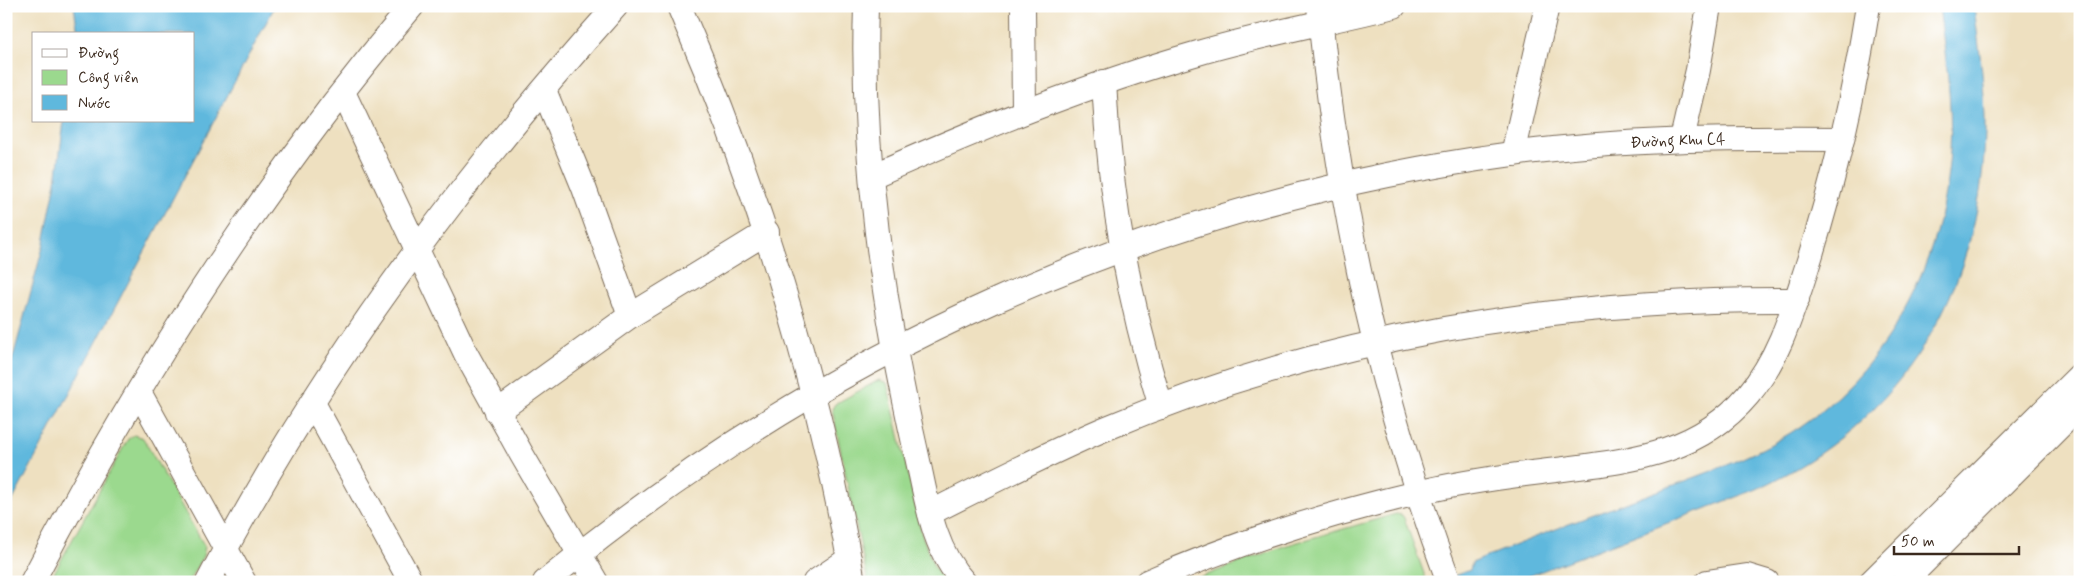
<svg xmlns="http://www.w3.org/2000/svg" width="2086" height="588" viewBox="0 0 2086 588" font-family="Mynerve,sans-serif">
<style>
.green{fill:#9bd98e;stroke:#6b8256}
.water{fill:#5fb8dd;stroke:#4d717e}
.lines{fill:none;stroke-linecap:round;stroke-linejoin:round}
.minor-casing{stroke:#7a6a57;stroke-width:26}
.minor{stroke:#fff;stroke-width:24}
.labels{text-anchor:middle;dominant-baseline:central;stroke-width:4.5;stroke-linejoin:round;paint-order:stroke}
.street-label{font-size:16px;fill:#3b2a1e;stroke:#fff}
</style>
<rect width="100%" height="100%" fill="#fff"/>
<filter id="ink" filterUnits="userSpaceOnUse"><feTurbulence type="fractalNoise" baseFrequency=".02" numOctaves="2"/><feDisplacementMap in="SourceGraphic" scale="10" xChannelSelector="R" yChannelSelector="G"/><feConvolveMatrix kernelMatrix="1 2 1 2 8 2 1 2 1" color-interpolation-filters="sRGB"/></filter>
<filter id="wash" filterUnits="userSpaceOnUse"><feTurbulence type="fractalNoise" baseFrequency=".0096" numOctaves="4" result="noise"/><feDisplacementMap in="SourceGraphic" scale="20" xChannelSelector="R" yChannelSelector="G"/><feGaussianBlur stdDeviation="1.12" result="paint"/><feColorMatrix in="noise" values="0 0 0 0 0 0 0 0 0 0 0 0 0 0 0 0 0 1.4 0 .05"/><feComposite in="paint" operator="in"/></filter>
<g filter="url(#wash)">
<rect width="100%" height="100%" fill="#eee0c0"/>
<g class="green">
<polygon points="879,380 887,383 922,535 934,567 944,582 868,582 832,409 835,404"/>
<polygon points="134,435 143,438 205,547 203,556 188,582 49,582 128,439"/>
<polygon points="1396,514 1402,515 1404,518 1427,582 1188,582 1284,546"/>
</g>
<g class="water">
<polygon points="74,6 275,6 6,513 6,383 43,247 56,182 64,121 194,121 194,34 78,34"/>
<path d="M1939 6H1974C1979 49 1986 92 1985 134 1981 292 1901 423 1757 489L1513 582H1437L1470 570 1472 563C1533 537 1595 514 1658 491 1709 472 1763 454 1808 421 1894 358 1943 257 1950 151 1953 103 1945 54 1939 6Z"/>
</g>
</g>
<g filter="url(#ink)">
<g class="lines">
<g class="minor-casing">
<g id="minor">
<path d="M679 6C759 191 819 383 853 582"/>
<path d="M866 6C861 156 883 306 916 452 926 495 932 549 964 582"/>
<polyline points="1023,6 1024,111"/>
<path d="M1319 6C1338 205 1378 394 1449 582"/>
<path d="M1104 82C1109 195 1128 299 1161 407"/>
<polyline points="544,90 584,188 630,316"/>
<polyline points="343,92 466,354 522,455 596,582"/>
<polyline points="1682,139 1698,70 1709,6"/>
<polyline points="1513,154 1547,6"/>
<path d="M872 176C978 129 1086 85 1198 53 1262 34 1329 22 1394 6"/>
<polyline points="139,392 244,582"/>
<polyline points="313,403 411,582"/>
<polyline points="497,412 630,316 767,232"/>
<path d="M930 513C987 484 1044 455 1102 430 1321 337 1559 298 1797 300"/>
<path d="M32 582C138 378 263 182 412 6"/>
<path d="M208 582C317 373 459 181 616 6"/>
<path id="s1" d="M545 582C825 350 1151 203 1512 154 1621 139 1732 138 1842 139"/>
<polyline points="815,582 849,559"/>
<path d="M1147 582C1234 543 1324 515 1417 493 1458 483 1500 477 1541 472 1618 461 1693 460 1748 395 1779 358 1792 313 1807 267 1834 182 1854 95 1868 6"/>
<polyline points="1707,582 1747,576 1767,582"/>
<polyline points="1871,582 2080,375"/>
<polyline points="1904,582 2080,406"/>
</g>
</g>
<use href="#minor" class="minor"/>
</g>
</g>
<g class="labels">
<g class="street-label">
<text stroke="none"><textPath href="#s1" startOffset="1238">Đường Khu C4</textPath></text>
</g>
</g>
<rect width="2086" height="588" fill="none" stroke="#fff" stroke-width="25"/>
<rect x="32" y="32" width="162" height="90" fill="#ffffff" stroke="#b1aaa5"/>
<rect x="42" y="49" width="25" height="8" fill="#ffffff" stroke="#b1aaa5"/>
<text x="78" y="58" font-size="15" fill="#3b2a1e">Đường</text>
<rect x="42" y="70" width="25" height="15" fill="#9bd98e" stroke="#b1aaa5"/>
<text x="78" y="82" font-size="15" fill="#3b2a1e">Công viên</text>
<rect x="42" y="95" width="25" height="15" fill="#5fb8dd" stroke="#b1aaa5"/>
<text x="78" y="108" font-size="15" fill="#3b2a1e">Nước</text>
<path d="M1894 546v8h125v-8" fill="none" stroke="#3b2a1e" stroke-width="2.5"/>
<text x="1901" y="546" font-size="15" fill="#3b2a1e" stroke="#ffffff" stroke-width="4" paint-order="stroke">50 m</text>
</svg>
